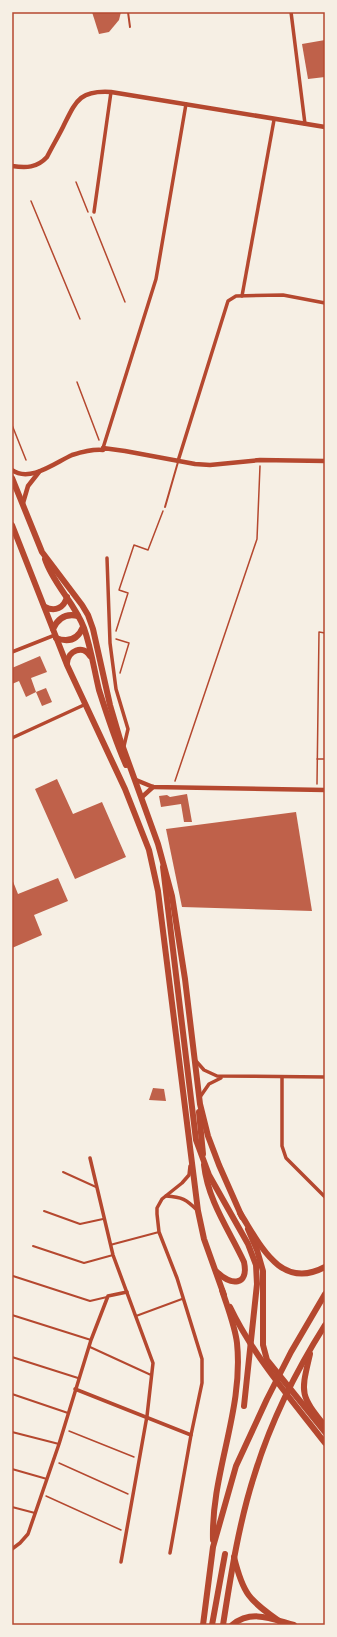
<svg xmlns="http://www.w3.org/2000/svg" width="337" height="1637" viewBox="0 0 337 1637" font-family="'PT Serif',serif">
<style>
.building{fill:#bf614a}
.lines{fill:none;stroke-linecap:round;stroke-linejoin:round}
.path{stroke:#b5482f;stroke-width:1.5}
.service{stroke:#b5482f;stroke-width:2}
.minor{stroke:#b5482f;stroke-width:3.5}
.tertiary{stroke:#b5482f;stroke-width:4.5}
.primary{stroke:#b5482f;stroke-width:6}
.trunk{stroke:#b5482f;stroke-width:6}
.neatline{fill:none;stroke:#b5482f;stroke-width:1.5}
</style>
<rect width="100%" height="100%" fill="#f6efe4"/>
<g class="building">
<polygon points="92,12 121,12 119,20 109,32 99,34"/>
<polygon points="325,40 325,77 308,79 302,44"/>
<polygon points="40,656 47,672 31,678 36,692 46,688 52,702 42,706 36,692 26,697 19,681 12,684 12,668"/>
<polygon points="57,779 73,814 102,802 126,857 75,879 35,789"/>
<polygon points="187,794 192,822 184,822 181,804 161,807 159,796 167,795 170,797"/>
<polygon points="296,812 312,911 182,907 166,829"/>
<polygon points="58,878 68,901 34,915 42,935 12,948 12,879 18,894"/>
<polygon points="153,1088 164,1089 166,1101 149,1100"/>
</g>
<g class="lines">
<g class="path">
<polyline points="76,182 88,212"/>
<polyline points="31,201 80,319"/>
<polyline points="91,217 125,302"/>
<polyline points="77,382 99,440"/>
<polyline points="12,425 26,460"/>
<polyline points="116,631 128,593 119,590 134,545 148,550 163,511"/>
<polyline points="116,639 129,643 120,673"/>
<polyline points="317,759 325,759"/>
<polyline points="175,781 257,539 260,466"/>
<polyline points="317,784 319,632 325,633"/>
<polyline points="69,1431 134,1457"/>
<polyline points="59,1463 128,1494"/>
<polyline points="46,1496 121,1530"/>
</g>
<g class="service">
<polyline points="128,12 130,27"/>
<polyline points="165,507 178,462"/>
<polyline points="63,1172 96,1187"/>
<polyline points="44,1211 80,1224 103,1219"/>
<polyline points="110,1245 159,1232"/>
<polyline points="33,1246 84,1263 113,1255"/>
<polyline points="13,1276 90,1301 107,1297"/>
<polyline points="12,1315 91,1340"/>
<polyline points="136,1316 182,1299"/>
<polyline points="90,1347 151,1375"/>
<polyline points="12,1357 78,1378"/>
<polyline points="12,1394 68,1413"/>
<polyline points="12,1432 59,1444"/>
<polyline points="12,1469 47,1479"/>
<polyline points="12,1507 35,1513"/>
</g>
<g class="minor">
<polyline points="291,12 305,124"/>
<polyline points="94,212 111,92"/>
<polyline points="242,296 274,120"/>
<polyline points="103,448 156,279 186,104"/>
<polyline points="178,461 228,301 236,296 283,295 325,303"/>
<polyline points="107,558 110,643 116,689 128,729 124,746"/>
<polyline points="12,652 55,635"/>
<polyline points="12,738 86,704"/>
<polyline points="196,1061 204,1070 217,1076 325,1077"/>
<polyline points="282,1077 282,1146 286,1158 325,1197"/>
<polyline points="200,1097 209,1084 221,1078"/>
<polyline points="90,1158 113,1255 153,1363 147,1416 121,1562"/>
<path d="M166 1196C182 1197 186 1199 198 1211"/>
<polyline points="75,1389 191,1435"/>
<polyline points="12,1549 20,1543 28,1534 59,1444 91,1340 108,1296 127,1292"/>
<polyline points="170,1553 191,1435 202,1383 202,1359 177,1278 159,1232 157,1214 157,1208 162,1199 182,1183 189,1175 190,1166"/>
</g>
<g class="tertiary">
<path d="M12 166C26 168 37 168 47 157 52 147 58 137 63 127 76 101 79 90 111 92L325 127"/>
<path d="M12 470C30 483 56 462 72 455 82 452 92 449 103 450V448L125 451 195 464 210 465 260 460 325 461"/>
<polyline points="23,503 28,486 39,472"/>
<polyline points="136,780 153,787 325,790"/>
<polyline points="142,797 153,787"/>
</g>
<g class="primary">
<polyline points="12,478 42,552 82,605 88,615 93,629 110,705 120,739 158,844 172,896 185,979 200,1104 208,1136 219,1165 242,1217"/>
<polyline points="12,525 67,665 125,789 149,850 158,891 198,1211 204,1239 224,1295"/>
<path d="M45 559C53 584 75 603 84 628 91 648 94 669 99 690 107 715 115 740 126 765"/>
<path d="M45 607C55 612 64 608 67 597"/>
<path d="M53 629C58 618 66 613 78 616"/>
<path d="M56 638C69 643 78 639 83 627"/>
<path d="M67 663C68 651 83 644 90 656"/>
<polyline points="199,1112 203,1154"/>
<path d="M204 1165C208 1201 229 1230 244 1262 249 1286 231 1286 217 1272"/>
<polyline points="248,1229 257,1250 263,1271 263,1345 267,1360 325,1432"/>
<path d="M230 1307C254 1357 291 1399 325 1443"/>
<path d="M234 1557C243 1594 249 1600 279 1621"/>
<path d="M232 1625C252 1609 272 1619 294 1625"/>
</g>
<g class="trunk">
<polyline points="163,867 196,1140 209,1175 248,1244 256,1265 257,1284 244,1406"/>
<path d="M240 1213C260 1244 280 1291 325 1267"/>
<path d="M310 1354C301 1393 299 1394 325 1426"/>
<path d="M213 1540C211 1473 244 1410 237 1343 235 1326 227 1306 222 1290"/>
<polyline points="203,1625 213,1547 236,1466 267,1399 291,1352 325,1294"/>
<polyline points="212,1625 225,1554"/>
<path d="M223 1625C231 1574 239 1522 255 1473 271 1421 296 1371 325 1325"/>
</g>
</g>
<rect width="337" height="1637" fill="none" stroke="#f6efe4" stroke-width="26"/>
<rect x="13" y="13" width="311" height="1611" class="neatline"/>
</svg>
